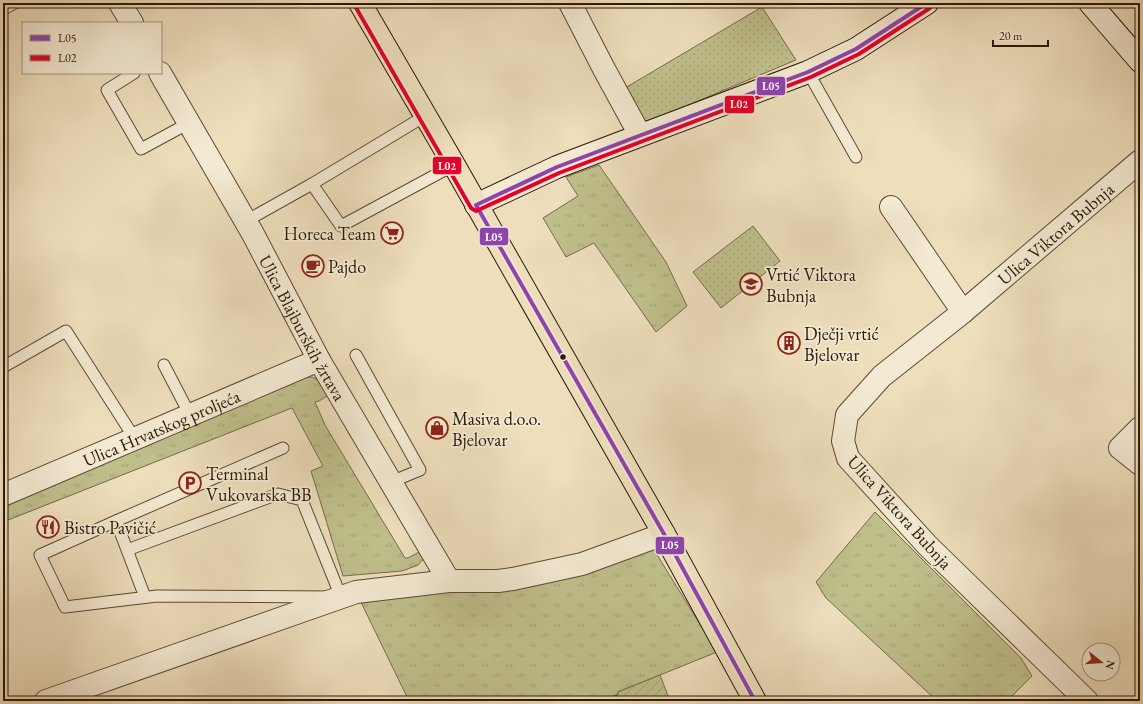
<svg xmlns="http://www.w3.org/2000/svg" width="1143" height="704" viewBox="0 0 1143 704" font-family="'EB Garamond',serif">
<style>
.grass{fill:url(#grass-tufts);stroke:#756c4a}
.park{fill:url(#park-dots);stroke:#756c4a}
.garden{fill:url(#garden-furrows);stroke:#756c4a}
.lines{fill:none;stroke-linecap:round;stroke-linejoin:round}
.lane-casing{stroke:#5c4a34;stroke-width:13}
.street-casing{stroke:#5c4a34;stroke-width:24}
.secondary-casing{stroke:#2b1907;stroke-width:24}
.primary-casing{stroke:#2b1907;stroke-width:24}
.lane{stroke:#f4ead3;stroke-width:11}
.street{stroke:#f4ead3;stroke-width:22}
.secondary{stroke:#f4ead3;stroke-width:22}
.primary{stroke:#eedebc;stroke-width:22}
.bus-1-casing{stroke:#f4ead3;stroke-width:7}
.bus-2-casing{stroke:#f4ead3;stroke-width:7}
.bus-1{stroke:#8e44ad;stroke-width:4}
.bus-2{stroke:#e4002b;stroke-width:4}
.bus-dot{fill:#2b1907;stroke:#f4ead3;stroke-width:1.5}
.labels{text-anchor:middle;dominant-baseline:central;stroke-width:3.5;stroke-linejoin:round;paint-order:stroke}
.poi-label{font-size:18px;fill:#2b1907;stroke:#f4ead3;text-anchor:start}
.street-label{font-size:18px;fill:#2b1907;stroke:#f4ead3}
.line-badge{stroke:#f4ead3;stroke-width:1.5}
.badge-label{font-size:11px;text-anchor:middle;font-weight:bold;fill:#fff}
</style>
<defs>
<pattern id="grass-tufts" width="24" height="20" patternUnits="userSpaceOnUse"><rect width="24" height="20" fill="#bfbf8c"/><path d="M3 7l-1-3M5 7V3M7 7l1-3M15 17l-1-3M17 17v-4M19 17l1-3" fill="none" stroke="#a4a477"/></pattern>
<pattern id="park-dots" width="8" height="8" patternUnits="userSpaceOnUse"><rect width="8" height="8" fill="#bfbf8c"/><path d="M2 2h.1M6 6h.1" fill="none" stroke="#a4a477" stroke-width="1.8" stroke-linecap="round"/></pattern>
<pattern id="garden-furrows" width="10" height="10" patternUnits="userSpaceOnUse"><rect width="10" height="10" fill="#bfbf8c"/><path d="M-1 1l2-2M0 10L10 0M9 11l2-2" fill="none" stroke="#a4a477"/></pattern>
</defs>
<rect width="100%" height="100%" fill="#eedebc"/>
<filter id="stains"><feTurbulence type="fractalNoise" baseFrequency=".005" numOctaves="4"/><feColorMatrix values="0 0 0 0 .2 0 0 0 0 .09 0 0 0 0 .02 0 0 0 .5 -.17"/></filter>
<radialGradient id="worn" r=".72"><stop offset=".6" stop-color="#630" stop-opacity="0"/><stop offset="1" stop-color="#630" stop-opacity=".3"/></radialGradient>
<g class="grass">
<polygon points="599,165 666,262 687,306 656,332 594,243 566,257 543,218 578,196 566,177"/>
<polygon points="312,377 327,384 332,393 319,401 315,402 325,425 405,558 408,558 421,551 425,557 418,565 402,571 343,576 311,471 323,466 292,408 3,522 3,507 301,378"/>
<polygon points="875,512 1021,658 1032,676 1007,701 937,701 826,598 816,582"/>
<polygon points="648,540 717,652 618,692 618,694 603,701 409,701 356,592 498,581"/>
</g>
<g class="park">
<polygon points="762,7 796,60 643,124 625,88"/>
<polygon points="753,226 780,261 721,308 693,272"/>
</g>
<polygon class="garden" points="660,675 670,701 603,701 618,695 618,692"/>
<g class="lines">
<g class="lane-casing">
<g id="lane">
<polyline points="3,9 15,3"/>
<polyline points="808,72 856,157"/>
<polyline points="134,73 107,90 141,149 189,123"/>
<polyline points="312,184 341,226 454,165"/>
<polyline points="246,221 312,184 425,116"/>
<polyline points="356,355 420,470 391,482"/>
<polyline points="164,365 190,415"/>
<polyline points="3,367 66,331 135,439"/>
<polyline points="116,521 283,448"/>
<polyline points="127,550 278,494 302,500 341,597 157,596 65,607 40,555 116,521 145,597"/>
</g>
</g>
<g class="street-casing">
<g id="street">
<polyline points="120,3 132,23"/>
<polyline points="570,3 604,69 640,135"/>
<path id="s1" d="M160 73 253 234 319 360 449 581"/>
<polyline points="891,207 963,312"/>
<polyline points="1140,428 1120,448 1140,464"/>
<path id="s2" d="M3 495 319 360"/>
<polyline points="46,701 356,592 449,581 498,581 513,579 582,564 664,534"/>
<path id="s3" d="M1087 701 927 545 848 458 843 441 847 415 882 376 963 312 1140 161"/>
</g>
</g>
<g class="secondary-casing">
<g id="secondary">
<polyline points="1090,3 1140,61"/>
<polyline points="476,205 557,167 808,72 856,49 927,3"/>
</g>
</g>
<g class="primary-casing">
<polyline id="primary" points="360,3 454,165 664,534 755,701"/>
</g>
<use href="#lane" class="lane"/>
<use href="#street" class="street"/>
<use href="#secondary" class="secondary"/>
<use href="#primary" class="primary"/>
<g class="bus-1-casing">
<polyline id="bus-1" points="755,701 664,534 476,205 557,167 808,72 856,49 927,3"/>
</g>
<g class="bus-2-casing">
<polyline id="bus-2" points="355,6 471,208 476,211 559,173 811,77 859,54 930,8"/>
</g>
<use href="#bus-1" class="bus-1"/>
<use href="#bus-2" class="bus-2"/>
</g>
<defs>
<g id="supermarket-ring" transform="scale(1.15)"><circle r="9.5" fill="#f4ead3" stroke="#8f2418" stroke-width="1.5"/><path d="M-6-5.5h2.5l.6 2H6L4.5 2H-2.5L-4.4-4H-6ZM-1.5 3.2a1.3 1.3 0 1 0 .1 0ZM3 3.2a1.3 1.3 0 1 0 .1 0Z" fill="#8f2418"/></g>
<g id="cafe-ring" transform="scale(1.15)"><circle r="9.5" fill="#f4ead3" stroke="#8f2418" stroke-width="1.5"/><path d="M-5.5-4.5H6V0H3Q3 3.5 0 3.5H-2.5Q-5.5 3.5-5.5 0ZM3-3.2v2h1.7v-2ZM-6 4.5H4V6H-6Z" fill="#8f2418"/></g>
<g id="school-ring" transform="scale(1.15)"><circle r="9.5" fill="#f4ead3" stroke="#8f2418" stroke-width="1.5"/><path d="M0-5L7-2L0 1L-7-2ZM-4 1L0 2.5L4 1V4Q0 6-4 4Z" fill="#8f2418"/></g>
<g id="building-ring" transform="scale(1.15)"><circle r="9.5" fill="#f4ead3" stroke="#8f2418" stroke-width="1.5"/><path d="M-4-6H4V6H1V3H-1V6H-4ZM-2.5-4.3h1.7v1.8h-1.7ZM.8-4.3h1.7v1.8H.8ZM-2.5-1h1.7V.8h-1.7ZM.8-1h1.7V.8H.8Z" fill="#8f2418"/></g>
<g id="shop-ring" transform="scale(1.15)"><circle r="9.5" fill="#f4ead3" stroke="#8f2418" stroke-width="1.5"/><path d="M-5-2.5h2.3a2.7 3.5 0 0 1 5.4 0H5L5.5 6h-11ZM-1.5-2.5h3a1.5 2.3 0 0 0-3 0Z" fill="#8f2418"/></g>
<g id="parking-ring" transform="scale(1.15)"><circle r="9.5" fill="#f4ead3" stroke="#8f2418" stroke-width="1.5"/><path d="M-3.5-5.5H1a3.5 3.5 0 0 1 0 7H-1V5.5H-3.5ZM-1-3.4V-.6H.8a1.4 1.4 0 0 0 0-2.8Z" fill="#8f2418"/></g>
<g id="restaurant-ring" transform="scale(1.15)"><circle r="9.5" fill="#f4ead3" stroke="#8f2418" stroke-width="1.5"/><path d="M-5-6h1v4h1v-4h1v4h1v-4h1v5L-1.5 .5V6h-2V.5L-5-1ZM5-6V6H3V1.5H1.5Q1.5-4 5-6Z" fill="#8f2418"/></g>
</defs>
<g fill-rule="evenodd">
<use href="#supermarket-ring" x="392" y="233"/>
<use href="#cafe-ring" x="313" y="266"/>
<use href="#school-ring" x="751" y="284"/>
<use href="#building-ring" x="789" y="343"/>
<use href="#shop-ring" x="437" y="428"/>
<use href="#parking-ring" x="190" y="483"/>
<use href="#restaurant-ring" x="48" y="527"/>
</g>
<circle class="bus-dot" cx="563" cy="357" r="3.5"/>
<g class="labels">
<g class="poi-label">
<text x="376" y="233" text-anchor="end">Horeca Team</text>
<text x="328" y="266">Pajdo</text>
<text x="766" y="274">Vrtić Viktora<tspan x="766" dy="21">Bubnja</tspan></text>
<text x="804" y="333">Dječji vrtić<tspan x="804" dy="21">Bjelovar</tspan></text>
<text x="452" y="418">Masiva d.o.o.<tspan x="452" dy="21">Bjelovar</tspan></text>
<text x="206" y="473">Terminal<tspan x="206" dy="21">Vukovarska BB</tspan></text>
<text x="64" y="527">Bistro Pavičić</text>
</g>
<g class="street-label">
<text stroke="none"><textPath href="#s3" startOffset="662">Ulica Viktora Bubnja</textPath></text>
<text stroke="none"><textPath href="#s1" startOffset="292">Ulica Blajburških žrtava</textPath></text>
<text stroke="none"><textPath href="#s2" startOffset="172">Ulica Hrvatskog proljeća</textPath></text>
<text transform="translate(900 512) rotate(48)">Ulica Viktora Bubnja</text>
</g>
</g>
<g class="line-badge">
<rect x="756" y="76" width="30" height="20" rx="4" fill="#8e44ad"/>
<rect x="724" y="95" width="31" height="19" rx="4" fill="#e4002b"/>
<rect x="432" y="156" width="30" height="19" rx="4" fill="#e4002b"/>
<rect x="479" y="227" width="30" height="19" rx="4" fill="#8e44ad"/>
<rect x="655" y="536" width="30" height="19" rx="4" fill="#8e44ad"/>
</g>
<g class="badge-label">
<text x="771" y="90">L05</text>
<text x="739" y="108">L02</text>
<text x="447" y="170">L02</text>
<text x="494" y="241">L05</text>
<text x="670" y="549">L05</text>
</g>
<rect width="1143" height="704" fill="none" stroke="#eedebc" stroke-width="16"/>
<rect x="4" y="4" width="1135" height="696" fill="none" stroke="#2b1907" stroke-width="2"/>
<rect x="8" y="8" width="1127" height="688" fill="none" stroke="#2b1907"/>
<rect x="22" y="22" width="140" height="52" fill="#f4ead3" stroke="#a49681"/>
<rect x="30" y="35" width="20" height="6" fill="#8e44ad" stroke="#a49681"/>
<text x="58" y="42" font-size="12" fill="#2b1907">L05</text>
<rect x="30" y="55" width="20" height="6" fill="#e4002b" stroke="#a49681"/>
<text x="58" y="62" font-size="12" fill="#2b1907">L02</text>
<g transform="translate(1101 662) rotate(107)"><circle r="19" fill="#f4ead3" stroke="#a49681"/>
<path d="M0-3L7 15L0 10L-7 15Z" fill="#8f2418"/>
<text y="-6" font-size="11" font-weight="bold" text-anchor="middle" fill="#2b1907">N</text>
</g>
<path d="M993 40v6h55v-6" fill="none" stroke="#2b1907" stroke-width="2"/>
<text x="999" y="40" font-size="12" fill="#2b1907" stroke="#f4ead3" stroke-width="3" paint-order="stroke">20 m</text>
<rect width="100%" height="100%" filter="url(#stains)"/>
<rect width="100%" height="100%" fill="url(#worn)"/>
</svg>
